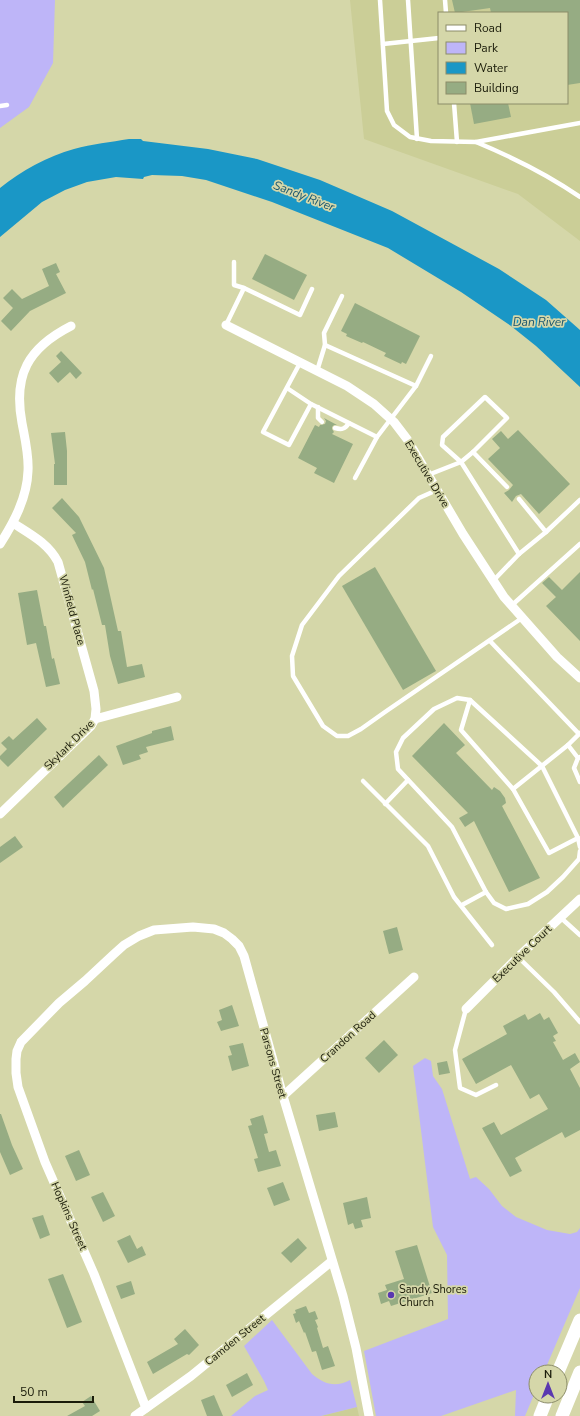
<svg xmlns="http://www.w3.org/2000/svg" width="580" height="1416" viewBox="0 0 580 1416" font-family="'Nunito Sans',sans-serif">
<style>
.built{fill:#cbce97;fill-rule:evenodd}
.green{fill:#beb5f8}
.water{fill:#1a97c6}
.building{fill:#96ac83}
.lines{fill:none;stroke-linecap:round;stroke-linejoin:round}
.service{stroke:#fff;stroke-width:4.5}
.minor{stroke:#fff;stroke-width:9}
.secondary{stroke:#fff;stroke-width:13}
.poi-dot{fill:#5a38b0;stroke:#d5d7a9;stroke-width:1.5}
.labels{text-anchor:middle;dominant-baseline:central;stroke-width:3.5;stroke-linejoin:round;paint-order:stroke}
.street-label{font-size:11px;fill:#1b1c0a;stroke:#d5d7a9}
.poi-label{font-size:11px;fill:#1b1c0a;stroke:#d5d7a9;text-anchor:start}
.water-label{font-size:12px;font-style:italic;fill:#1a566f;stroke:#d5d7a9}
</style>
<rect width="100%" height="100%" fill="#d5d7a9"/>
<g class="built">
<path d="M350 0H580V241L518 194 364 139ZM439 13H567V103H439Z"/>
<polygon points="357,1407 359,1416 321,1416"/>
</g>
<g class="green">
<polygon points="0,0 55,0 53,63 29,107 0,128"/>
<polygon points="425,1058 431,1061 433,1076 442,1089 470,1179 476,1177 489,1189 502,1206 516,1217 547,1230 570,1234 577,1232 580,1228 580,1288 544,1372 536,1372 536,1390 525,1416 515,1416 516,1390 441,1416 376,1416 364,1351 448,1319 447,1255 433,1227 413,1066"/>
<path d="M272 1320 312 1374C324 1384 335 1388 350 1380L357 1407 321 1416H231L255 1396 268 1390 264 1381 244 1346Z"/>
</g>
<path class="water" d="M129 139H141L143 141 208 149 257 159 320 180 392 211 499 269 546 300 580 330V387L536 346 511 326 461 292 388 248 272 202 206 180 182 176 152 175 144 177 143 179 116 177 87 182 65 190 42 202 0 237V188C21 171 48 156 74 149 92 144 111 142 129 139Z"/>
<g class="building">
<polygon points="452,0 580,0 580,83 567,85 567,13 491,13 490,8 455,13"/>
<polygon points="470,103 508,103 511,117 474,124"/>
<polygon points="265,254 307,275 294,300 252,279"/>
<polygon points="56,263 60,272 56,274 66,293 30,311 11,331 1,321 13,308 3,298 12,289 22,299 49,286 42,269"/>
<polygon points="355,303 420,336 406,364 402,362 401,364 384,356 386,353 363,342 362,343 346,336 347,334 341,331"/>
<polygon points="61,351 82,373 76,379 70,372 58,383 49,373 61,362 56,356"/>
<polygon points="324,418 337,425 334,425 332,427 332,429 334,432 332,434 353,444 334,483 314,473 317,468 298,458 315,425 319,427 320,425 325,424 326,421"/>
<polygon points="518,430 570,484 539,514 521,494 516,496 512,502 504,493 509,490 513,485 488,459 500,448 492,439 501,431 508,439"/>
<polygon points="65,432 67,451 67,485 54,485 54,464 55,464 51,433"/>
<polygon points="62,498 79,517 104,568 118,631 121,631 127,667 142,664 145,677 118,684 110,656 105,625 102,625 93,589 92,590 85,562 72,535 76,533 52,508"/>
<polygon points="375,567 436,671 403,690 342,586"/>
<polygon points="580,572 580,641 546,606 556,597 542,583 549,577 562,590"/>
<polygon points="37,590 44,626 46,626 52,659 54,658 60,684 46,687 36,643 27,645 18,593"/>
<polygon points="37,718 47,729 8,767 0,759 0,756 7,749 1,743 9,736 13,740"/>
<polygon points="444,723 465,745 456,753 492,790 494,787 500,791 505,798 506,803 502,806 540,878 509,892 474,821 465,827 459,818 468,813 412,756"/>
<polygon points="171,726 174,740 146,747 148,752 139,755 141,759 123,765 116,746 152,733 152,731"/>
<polygon points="99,755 108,765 63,808 54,797"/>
<polygon points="15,836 23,847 0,863 0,847"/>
<polygon points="397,927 403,950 389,954 383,931"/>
<polygon points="232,1005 239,1026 221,1031 217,1022 222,1020 219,1010"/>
<polygon points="540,1013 544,1020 549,1017 558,1033 553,1036 556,1041 553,1042 563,1060 575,1053 580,1062 570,1069 580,1088 580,1130 565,1138 562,1132 515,1158 522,1171 510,1177 482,1128 494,1122 501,1135 548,1109 539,1094 530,1099 511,1065 476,1084 462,1059 507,1034 503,1026 525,1014 528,1020"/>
<polygon points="384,1040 398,1055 379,1073 365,1058"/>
<polygon points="243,1043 249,1066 232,1071 228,1056 232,1055 229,1046"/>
<polygon points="447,1061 450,1073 439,1075 437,1063"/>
<polygon points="335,1112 338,1127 319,1131 316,1115"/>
<polygon points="0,1114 1,1114 12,1145 23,1169 10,1175 0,1152"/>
<polygon points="263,1115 268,1133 264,1134 269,1152 276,1150 281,1166 258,1172 254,1159 258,1158 248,1126 252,1125 250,1119"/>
<polygon points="79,1150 90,1175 76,1181 65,1156"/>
<polygon points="283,1182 290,1200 274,1206 267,1188"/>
<polygon points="103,1192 115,1216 103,1222 91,1197"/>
<polygon points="367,1197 371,1218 361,1220 363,1227 355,1229 353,1223 348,1225 343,1203"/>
<polygon points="43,1215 50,1235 40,1239 32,1218"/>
<polygon points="130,1235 137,1249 142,1246 146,1255 128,1263 117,1241"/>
<polygon points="298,1238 307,1248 291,1263 281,1253"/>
<polygon points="417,1245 432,1293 391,1306 389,1301 381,1304 378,1293 387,1290 385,1285 404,1279 395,1251"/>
<polygon points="63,1274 82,1322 67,1328 48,1279"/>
<polygon points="131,1281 135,1294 121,1299 116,1286"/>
<polygon points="306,1306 309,1313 315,1311 318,1319 315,1320 318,1327 317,1328 323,1348 328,1346 335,1366 322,1370 316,1351 312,1352 305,1332 304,1333 299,1321 296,1323 293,1314 296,1313 295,1310"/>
<polygon points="185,1329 199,1345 189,1355 187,1354 153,1374 147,1362 178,1344 174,1339"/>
<polygon points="247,1373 253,1385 232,1397 226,1385"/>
<polygon points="214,1395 223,1416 207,1416 201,1400"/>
<polygon points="91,1396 100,1411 92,1416 67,1416 85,1406 82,1402"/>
</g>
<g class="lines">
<g class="service">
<polyline points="380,0 387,111 394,125 410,137 431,141 476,142 580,123"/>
<polyline points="408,0 417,139"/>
<polyline points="445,0 446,13"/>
<polyline points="383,44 439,38"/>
<polyline points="454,103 457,142"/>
<polyline points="0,106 7,105"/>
<path d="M476 142C512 157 547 174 580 197"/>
<polyline points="234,262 234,285 244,288 300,315 312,289"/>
<polyline points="226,325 244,288"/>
<polyline points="300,363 263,432 289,445 311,404 377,437 416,386 325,345"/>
<polyline points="317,371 325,345 324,333 342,296"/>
<polyline points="416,386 431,356"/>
<polyline points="287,388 311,404"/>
<polyline points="318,407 318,418 322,422"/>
<path d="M335 428C342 430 345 429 349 423"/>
<polyline points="473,452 507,487"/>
<polyline points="428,475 461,462 473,452 507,418 485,397 443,437 442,445 461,462 519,554"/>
<polyline points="355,478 377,437"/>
<polyline points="437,490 419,498 339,576 302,625 292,656 293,676 323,726 337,736 348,736 361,729 385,712 522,618"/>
<polyline points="519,499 546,532"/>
<polyline points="493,581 519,554 546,532 580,500"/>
<polyline points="511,606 580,544"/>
<polyline points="490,641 579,734"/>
<polyline points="470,700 461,730 513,789"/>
<polyline points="568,745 578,758"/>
<polyline points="580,757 578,758 574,768 580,782"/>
<polyline points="363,781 428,846 454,897 492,945"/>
<polyline points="385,804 408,780"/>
<polyline points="578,838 549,853 513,789 568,745 580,733"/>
<polyline points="580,847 578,838 542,766 470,700 457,698 434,709 403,738 396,752 398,769 452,827 486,892 494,903 506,909 528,904 547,892 563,877 579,859 580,851"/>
<polyline points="462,905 486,892"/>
<polyline points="560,917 580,935"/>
<polyline points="518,957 554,992 580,1022"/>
<polyline points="466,1009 455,1050 460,1088 476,1095 496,1085"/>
</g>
<g class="minor">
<polyline points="226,325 347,386 374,404 394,422 407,439 463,534 504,597 557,657 580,678"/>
<path d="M0 544C14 522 27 498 28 471 29 455 25 439 22 423 13 375 28 348 71 326"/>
<polyline points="95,719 177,697"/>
<path d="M0 814 91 726 95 719 96 709 94 691 58 562C48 543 30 534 13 523"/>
<polyline points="466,1009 518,957 580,899"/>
<polyline points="283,1096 414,977"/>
<polyline points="146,1408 94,1274 45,1162 18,1087 16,1073 16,1059 17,1051 21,1042 59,1003 85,981 114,954 124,945 139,936 154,930 193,927 214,929 224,933 232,939 239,946 244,956 283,1096 343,1296 356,1348 369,1416"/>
<polyline points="135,1416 191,1376 332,1261"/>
</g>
<g class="secondary">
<polyline points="558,1372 580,1320"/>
<polyline points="540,1416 548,1396"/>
<polyline points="562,1416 580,1372"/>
</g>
</g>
<circle class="poi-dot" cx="391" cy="1295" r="4"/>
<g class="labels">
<g class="street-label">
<text transform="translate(427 474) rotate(59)">Executive Drive</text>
<text transform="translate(72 610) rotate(75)">Winfield Place</text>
<text transform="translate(69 745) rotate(-45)">Skylark Drive</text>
<text transform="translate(522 954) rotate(-44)">Executive Court</text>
<text transform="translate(348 1037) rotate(-42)">Crandon Road</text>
<text transform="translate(273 1063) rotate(74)">Parsons Street</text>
<text transform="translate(69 1216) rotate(66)">Hopkins Street</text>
<text transform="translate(235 1340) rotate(-39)">Camden Street</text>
</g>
<g class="poi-label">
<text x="399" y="1289">Sandy Shores<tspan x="399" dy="13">Church</tspan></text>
</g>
<g class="water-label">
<text transform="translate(304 196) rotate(21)">Sandy River</text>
<text x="539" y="322">Dan River</text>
</g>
</g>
<rect x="438" y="12" width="130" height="92" fill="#d5d7a9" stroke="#8b8c69"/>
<rect x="446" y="25" width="20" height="6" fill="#ffffff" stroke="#8b8c69"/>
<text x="474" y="32" font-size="12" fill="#1b1c0a">Road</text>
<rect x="446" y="42" width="20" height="12" fill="#beb5f8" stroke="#8b8c69"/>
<text x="474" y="52" font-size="12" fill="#1b1c0a">Park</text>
<rect x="446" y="62" width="20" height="12" fill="#1a97c6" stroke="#8b8c69"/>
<text x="474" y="72" font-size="12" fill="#1b1c0a">Water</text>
<rect x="446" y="82" width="20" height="12" fill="#96ac83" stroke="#8b8c69"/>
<text x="474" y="92" font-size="12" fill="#1b1c0a">Building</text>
<g transform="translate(548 1384)"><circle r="19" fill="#d5d7a9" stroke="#8b8c69"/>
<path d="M0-3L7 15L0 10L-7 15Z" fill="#5a38b0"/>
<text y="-6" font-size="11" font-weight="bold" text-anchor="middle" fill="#1b1c0a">N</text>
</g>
<path d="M14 1396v6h79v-6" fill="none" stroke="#1b1c0a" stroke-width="2"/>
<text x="20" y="1396" font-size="12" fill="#1b1c0a" stroke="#d5d7a9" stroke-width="3" paint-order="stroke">50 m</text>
</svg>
